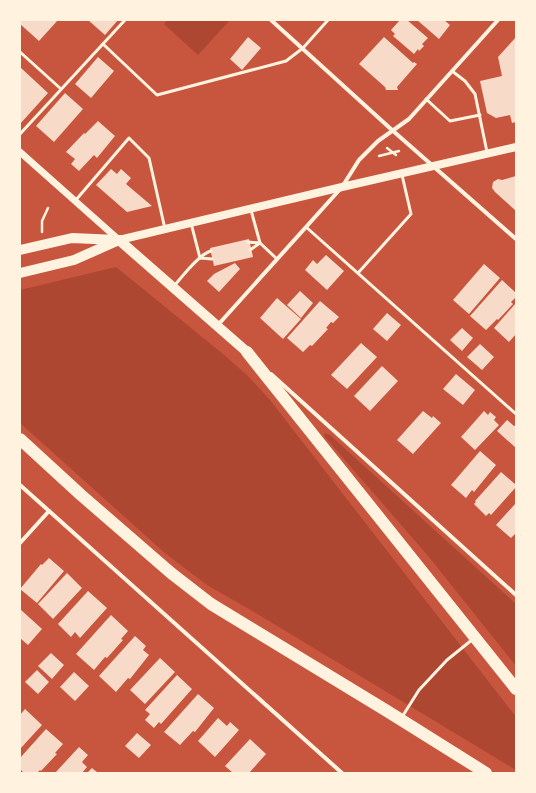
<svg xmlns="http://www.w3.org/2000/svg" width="536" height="793" viewBox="0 0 536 793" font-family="'Sofia Sans Condensed',sans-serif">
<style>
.green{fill:#ae4732}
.building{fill:#f7dbc8}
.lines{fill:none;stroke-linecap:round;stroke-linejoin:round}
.path{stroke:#fff3e0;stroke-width:2.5}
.service{stroke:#fff3e0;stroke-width:3}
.minor{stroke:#fff3e0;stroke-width:4}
.tertiary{stroke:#fff3e0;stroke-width:7}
.secondary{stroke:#fff3e0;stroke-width:8}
.primary{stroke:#fff3e0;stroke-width:10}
.motorway{stroke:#fff3e0;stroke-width:12}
</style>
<rect width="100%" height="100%" fill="#c8553d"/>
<g class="green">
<polygon points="167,20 230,20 198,55 164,24"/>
<polygon points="116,267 223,354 248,376 270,400 516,717 516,770 249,609 207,585 166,554 20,423 20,290"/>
<polygon points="325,433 330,435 516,604 516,666 429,557 324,436"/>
</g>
<g class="building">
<polygon points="20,20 58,20 39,41 20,24"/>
<polygon points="88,20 118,20 105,35"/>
<polygon points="400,20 407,20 428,38 422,44 424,46 419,51 418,49 414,54 393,36 395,34 391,30"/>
<polygon points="417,20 444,20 450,25 439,39"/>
<polygon points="248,37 261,48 242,70 230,59"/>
<polygon points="384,37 413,63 414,62 417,64 397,87 398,90 386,90 385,87 359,64"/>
<polygon points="516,37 516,122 512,123 510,115 496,118 487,113 480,81 502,76 498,57"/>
<polygon points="98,57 114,71 91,98 75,84"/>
<polygon points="20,67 48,93 20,124"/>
<polygon points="65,93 83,109 54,142 36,126"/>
<polygon points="98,121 115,136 97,158 94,155 79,171 71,164 75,159 66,152 84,133 85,134"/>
<polygon points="111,169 117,174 121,169 131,178 126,184 152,206 127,212 96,185"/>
<polygon points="516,176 516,211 495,192 492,188 493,182 498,179 502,180"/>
<polygon points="249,239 253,257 214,266 210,248"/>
<polygon points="326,255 344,271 327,290 305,270 313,260 317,264"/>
<polygon points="235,263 240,269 219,292 207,281 214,274"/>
<polygon points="484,264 500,278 469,314 453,300"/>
<polygon points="502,280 516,293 516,297 511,302 513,304 498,320 497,319 486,330 470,316"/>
<polygon points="300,291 313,303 301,318 287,305"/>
<polygon points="277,298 301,319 283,339 260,318"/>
<polygon points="320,301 339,317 333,323 331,322 326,328 328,329 312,346 310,345 303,352 287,338"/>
<polygon points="516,303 516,334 509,342 494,328"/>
<polygon points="387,313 401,325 387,341 373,329"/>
<polygon points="462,328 473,338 462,351 450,340"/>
<polygon points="361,343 377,357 347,389 331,375"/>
<polygon points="480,344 494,357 482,370 467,357"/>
<polygon points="382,366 398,381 370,411 354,396"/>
<polygon points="456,374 475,390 463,405 443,389"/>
<polygon points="423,411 432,418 433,416 441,423 413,454 397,440"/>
<polygon points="484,411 488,415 490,412 496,417 494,420 499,425 475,450 461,437"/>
<polygon points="507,420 514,426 516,425 516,448 497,431"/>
<polygon points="480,451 496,465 474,492 472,490 466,498 451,485"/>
<polygon points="501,472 516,485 516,487 491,515 489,513 486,516 474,504 476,502 475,501"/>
<polygon points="516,503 516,533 511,538 496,525"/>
<polygon points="49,558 64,571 37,603 20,589 41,564 42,565"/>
<polygon points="67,573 82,588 53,619 38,604"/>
<polygon points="88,591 107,608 80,638 75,632 71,637 58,624"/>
<polygon points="20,609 42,629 28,645 20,638"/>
<polygon points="111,615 128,631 121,639 123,640 107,658 105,657 94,670 76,654"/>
<polygon points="135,636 146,646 143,650 149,655 130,679 128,678 116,692 99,676"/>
<polygon points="51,653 64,665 52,679 38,666"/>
<polygon points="160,658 175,672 145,704 130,690"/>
<polygon points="37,670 49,682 38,694 25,682"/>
<polygon points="74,672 89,686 75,701 60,687"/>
<polygon points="177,675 192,689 161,724 159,722 154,728 145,720 150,714 145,710"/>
<polygon points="198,694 214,708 195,732 193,731 180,745 164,732"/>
<polygon points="25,709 42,725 20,749 20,715"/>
<polygon points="218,718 227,726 230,722 239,730 215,757 198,741"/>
<polygon points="46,729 63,744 55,753 57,754 41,771 40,770 37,773 24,773 20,769 20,758"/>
<polygon points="137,733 151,745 139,758 125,746"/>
<polygon points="250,739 266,754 249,773 233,773 225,766"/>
<polygon points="79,747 88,755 82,762 87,767 82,773 55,773"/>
<polygon points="92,768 98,773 87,773"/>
</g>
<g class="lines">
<g class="path">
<polyline points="387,148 396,155"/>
<polyline points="379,156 399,151"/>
<polyline points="42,232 42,221 48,208"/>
</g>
<g class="service">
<polyline points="103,44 157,95 286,61 303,48 328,20"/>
<polyline points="20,52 61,89"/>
<polyline points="452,71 465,81 475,94 487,152"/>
<polyline points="426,99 450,121 480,115"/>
<polyline points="20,134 125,20"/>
<polyline points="75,201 129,138 149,158 165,229"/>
<polyline points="251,210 260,243 277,259"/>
<polyline points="191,223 200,258"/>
<polyline points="306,227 516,414"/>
<polyline points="248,242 260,243"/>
<polyline points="250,250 260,243"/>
<polyline points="200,258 212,259"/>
<polyline points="358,273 411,214 402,175"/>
<path d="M174 286C182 277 199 254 211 251"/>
<polyline points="402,717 419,690 447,660 473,639"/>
</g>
<g class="minor">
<polyline points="271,20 392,130 516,239"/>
<polyline points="217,326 342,187 359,160 378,141 409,119 498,20"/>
<polyline points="271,374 516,595"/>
<polyline points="20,485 342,773"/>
<polyline points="20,543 49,511"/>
</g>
<polyline class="tertiary" points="20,152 119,240"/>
<polyline class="secondary" points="119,240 342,187 516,147"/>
<g class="primary">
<polyline points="119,240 247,352"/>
<polyline points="20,250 72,238 117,240"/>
<polyline points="20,273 74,260 119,240"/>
</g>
<g class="motorway">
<polyline points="247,352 516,689"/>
<polyline points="20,439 81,495 171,573 211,604 387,711 486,773"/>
</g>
</g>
<rect width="536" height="793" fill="none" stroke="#fff3e0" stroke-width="42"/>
</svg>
